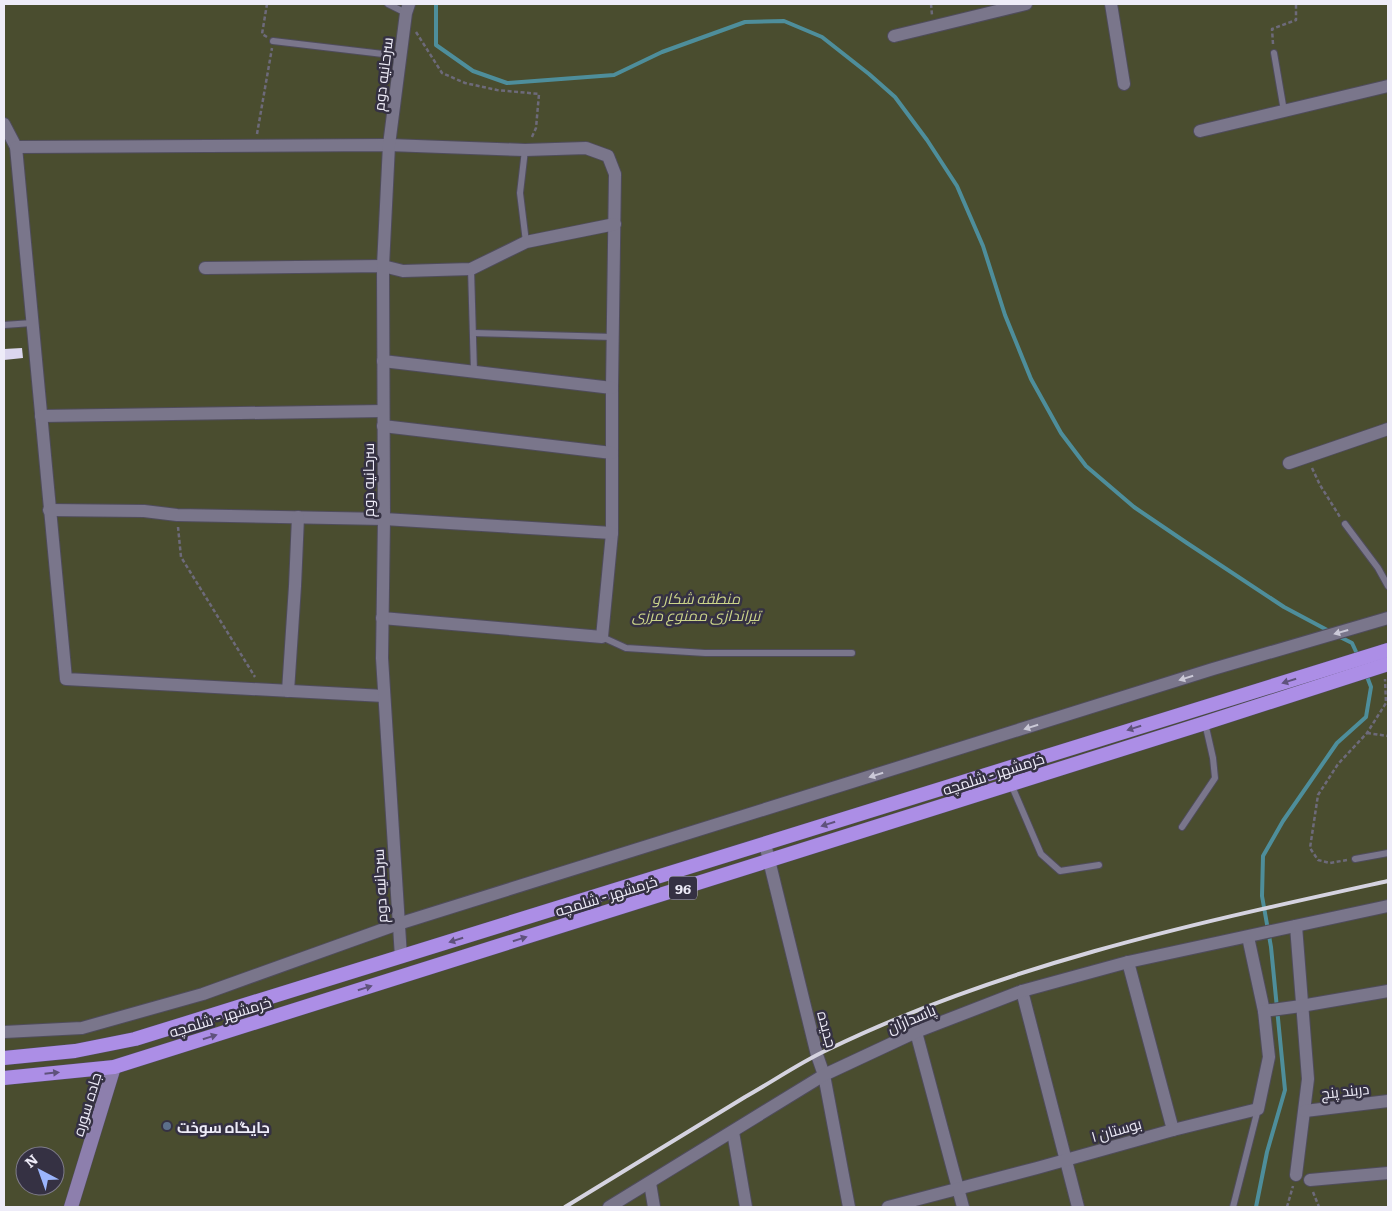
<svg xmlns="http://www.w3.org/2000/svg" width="1392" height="1211" viewBox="0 0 1392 1211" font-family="Literata,Cairo,serif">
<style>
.green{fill:#4a4d2f;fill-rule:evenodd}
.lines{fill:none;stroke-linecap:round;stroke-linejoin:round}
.stream{stroke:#4e8e9b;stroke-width:4}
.building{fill:#dbd6ee}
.service-casing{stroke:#4f4c5b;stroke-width:8}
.minor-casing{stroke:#4f4c5b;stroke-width:14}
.secondary-casing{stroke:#4f4c5b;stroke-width:15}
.trunk-casing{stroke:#4f4c5b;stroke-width:15}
.path{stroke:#6d6a7a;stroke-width:2.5;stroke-dasharray:4 2.5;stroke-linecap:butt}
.service{stroke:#7a768b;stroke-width:6}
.minor{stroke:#7a768b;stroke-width:12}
.secondary{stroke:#8d7fad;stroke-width:14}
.trunk{stroke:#ac8ee6;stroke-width:14}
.rail{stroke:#d5d3e0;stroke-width:4}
.oneway{fill:#cbc9d7}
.oneway2{fill:#5f527c}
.service-dot{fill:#5c6f8a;stroke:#353143;stroke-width:2}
.labels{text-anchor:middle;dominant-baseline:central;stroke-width:5;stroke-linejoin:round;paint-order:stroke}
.shield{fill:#353143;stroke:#b6b4c2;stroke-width:1}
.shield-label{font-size:14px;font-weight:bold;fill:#eeecf8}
.street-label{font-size:15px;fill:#eeecf8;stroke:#353143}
.park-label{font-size:15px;font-style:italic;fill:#ccd58a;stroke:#353143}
.poi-label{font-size:15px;font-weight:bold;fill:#eeecf8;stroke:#353143;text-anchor:start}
</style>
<rect width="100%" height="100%" fill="#353143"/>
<path class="green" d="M4 4H1388V1207H4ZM25 1156H55V1186H25Z"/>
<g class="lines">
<g class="stream">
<polyline points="436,4 436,45 473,71 507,83 614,75 662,52 745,22 784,21 822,37 869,74 895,97 927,140 957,186 983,246 1005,315 1031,379 1061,433 1086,466 1134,507 1187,543 1284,607 1329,631"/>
<polyline points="1338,636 1352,643 1358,656"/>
<polyline points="1256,1207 1267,1152 1285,1090 1271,947 1262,896 1263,856 1283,821 1337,743 1366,717 1371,687 1366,674"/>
</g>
</g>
<polygon class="building" points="22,348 23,358 4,360 4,349"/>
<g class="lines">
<g class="service-casing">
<g id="service">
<polyline points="388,4 406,13"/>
<polyline points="273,41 400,56"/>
<polyline points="1274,53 1284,111"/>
<polyline points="525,150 520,193 526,242"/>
<polyline points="471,269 474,372"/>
<polyline points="4,325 32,323"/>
<polyline points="473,333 613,337"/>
<polyline points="1345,524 1378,568 1388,586"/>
<polyline points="602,637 626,648 705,653 852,653"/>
<polyline points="1011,784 1041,854 1060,871 1099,865"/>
<polyline points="1182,827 1215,778 1213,758 1205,723"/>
<polyline points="1355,859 1388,853"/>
<polyline points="1233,1207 1258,1109"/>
</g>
</g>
<g class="minor-casing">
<g id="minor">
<polyline points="1111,4 1124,84"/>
<polyline points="894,36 1026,4"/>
<polyline points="4,124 16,147 66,679 384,696"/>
<polyline points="1200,131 1388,86"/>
<polyline points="16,147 389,145 525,150 586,148 608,156 615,174 612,388 612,533 602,637 382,618"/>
<polyline points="205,268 383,266 403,271 471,269 526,242 615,224"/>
<polyline points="383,361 612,388"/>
<polyline points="41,416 383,411"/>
<polyline points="383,426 612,453"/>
<polyline points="1289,463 1388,429"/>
<polyline points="49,510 144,511 177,515 384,519 612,533"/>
<polyline points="288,691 295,586 298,517"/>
<polyline points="765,844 817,1055 824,1075 849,1207"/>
<polyline points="1296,926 1308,1079 1296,1175"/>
<polyline points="1248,937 1264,1011 1301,1006 1388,991"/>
<polyline points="401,957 382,658 384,519 383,266 389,145 406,13 409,4"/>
<polyline points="1128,962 1173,1130"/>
<polyline points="1022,991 1078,1207"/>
<polyline points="4,1032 82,1028 203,994 398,924 1213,669 1388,618"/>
<polyline points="916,1032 963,1207"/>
<polyline points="1305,1111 1388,1101"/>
<polyline points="733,1132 746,1207"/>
<polyline points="1310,1180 1388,1173"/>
<polyline points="650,1183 654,1207"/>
<polyline points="609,1207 824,1075 916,1032 1022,991 1128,962 1388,906"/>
<polyline points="888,1207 1037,1168 1173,1130 1258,1109 1269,1057 1264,1011"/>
</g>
</g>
<g class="secondary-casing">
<polyline id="secondary" points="71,1207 114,1067"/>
</g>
<g class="trunk-casing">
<g id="trunk">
<polyline points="4,1058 75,1051 135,1039 1388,650"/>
<polyline points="4,1078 114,1067 1205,723 1388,664"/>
</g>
</g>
<g class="path">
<polyline points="931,4 932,15"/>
<polyline points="416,32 442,73 465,83 497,90 539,94 536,128 531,139"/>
<polyline points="267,37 262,34 267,4"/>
<polyline points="1273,44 1272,29 1296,20 1296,4"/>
<polyline points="257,134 272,48"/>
<polyline points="1312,468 1320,485 1340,517"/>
<polyline points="178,527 181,557 255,677"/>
<polyline points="1367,733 1388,736"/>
<polyline points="1347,860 1330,863 1318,860 1310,848 1318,795 1338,764 1367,733 1386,703 1385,679"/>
<polyline points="1313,1192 1319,1207"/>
<polyline points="1287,1207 1293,1186"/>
</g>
<use href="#service" class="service"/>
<use href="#minor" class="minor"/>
<use href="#secondary" class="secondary"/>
<use href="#trunk" class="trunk"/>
<path class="rail" d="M565 1207C625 1170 685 1133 745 1097 772 1082 799 1063 827 1050 1004 964 1197 923 1388 881"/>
</g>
<defs><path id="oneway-solid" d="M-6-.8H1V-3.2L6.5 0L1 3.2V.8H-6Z" transform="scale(1.25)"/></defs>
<g class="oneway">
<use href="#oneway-solid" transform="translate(1341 632) rotate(164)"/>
<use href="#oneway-solid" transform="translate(1186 678) rotate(163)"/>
<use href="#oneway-solid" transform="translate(1031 727) rotate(163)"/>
<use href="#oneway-solid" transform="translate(876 775) rotate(163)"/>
</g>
<g class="oneway2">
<use href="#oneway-solid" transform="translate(1289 681) rotate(163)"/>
<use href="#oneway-solid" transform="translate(1134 728) rotate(163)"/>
<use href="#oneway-solid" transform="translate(828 824) rotate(163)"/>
<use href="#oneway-solid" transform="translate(520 939) rotate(-17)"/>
<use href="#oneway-solid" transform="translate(456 940) rotate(163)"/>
<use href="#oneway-solid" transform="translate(365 988) rotate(-17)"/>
<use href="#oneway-solid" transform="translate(210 1037) rotate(-17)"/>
<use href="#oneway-solid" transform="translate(52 1073) rotate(-6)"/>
</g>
<circle class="service-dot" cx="167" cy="1126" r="5"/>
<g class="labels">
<rect class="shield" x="669" y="876.5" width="28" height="23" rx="4"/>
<g class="shield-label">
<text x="683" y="888">96</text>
</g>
<g class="street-label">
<text transform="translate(382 74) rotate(-83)">سرحانیه دوم</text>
<text transform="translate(367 480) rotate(-90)">سرحانیه دوم</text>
<text transform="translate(993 773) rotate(-18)">خرمشهر - شلمچه</text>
<text transform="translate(379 886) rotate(-93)">سرحانیه دوم</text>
<text transform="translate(606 895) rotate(-17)">خرمشهر - شلمچه</text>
<text transform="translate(220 1016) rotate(-17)">خرمشهر - شلمچه</text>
<text transform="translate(911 1018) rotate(-23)">پاسداران</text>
<text transform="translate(828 1029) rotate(75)">جدیده</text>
<text transform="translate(1345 1090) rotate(-6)">دربند پنچ</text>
<text transform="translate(86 1104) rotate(-73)">جاده سوره</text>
<text transform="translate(1116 1129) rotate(-16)">بوستان ۱</text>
</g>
<g class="park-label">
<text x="696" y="597">منطقه شکار و<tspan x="696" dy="17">تیراندازی ممنوع مرزی</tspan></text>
</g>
<g class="poi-label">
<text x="177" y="1126">جایگاه سوخت</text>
</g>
</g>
<rect width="1392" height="1211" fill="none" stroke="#eeecf8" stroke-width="10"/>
<g transform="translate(40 1171) rotate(319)"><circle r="24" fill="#353143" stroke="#7f7c8b"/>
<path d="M0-4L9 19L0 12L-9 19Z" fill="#9bb5fd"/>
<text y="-8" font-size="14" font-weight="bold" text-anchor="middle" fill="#eeecf8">N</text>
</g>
</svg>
